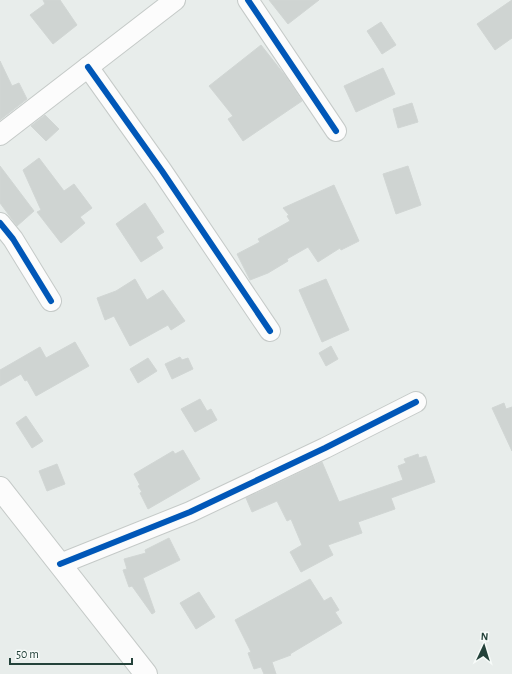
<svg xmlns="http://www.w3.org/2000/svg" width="512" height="674" viewBox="0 0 512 674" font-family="'Alegreya Sans',sans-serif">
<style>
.building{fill:#cfd4d2;stroke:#d1d6d4}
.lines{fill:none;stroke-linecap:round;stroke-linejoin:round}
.minor-casing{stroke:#c5cac8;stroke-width:22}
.tertiary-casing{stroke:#c5cac8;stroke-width:24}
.minor{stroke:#fcfcfc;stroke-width:20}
.tertiary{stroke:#fcfcfc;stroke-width:22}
.cycleway-casing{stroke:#f7fbf9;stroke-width:8}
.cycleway{stroke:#0057b8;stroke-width:6}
</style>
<rect width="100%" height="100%" fill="#e8edeb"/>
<g class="building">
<polygon points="43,0 60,0 77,25 53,44 30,15 45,4"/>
<polygon points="269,0 319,0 288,24"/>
<polygon points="512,0 512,38 495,50 477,24"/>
<polygon points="381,22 396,45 382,54 367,31"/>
<polygon points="261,45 287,78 302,101 243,141 228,119 233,116 209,86"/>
<polygon points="0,61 12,86 19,83 27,99 0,120"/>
<polygon points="383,68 395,94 356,112 344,86"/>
<polygon points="412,103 418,122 398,128 393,109"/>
<polygon points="45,115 59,129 46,141 31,126"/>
<polygon points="39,158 64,191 74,184 92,208 80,217 85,223 61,243 37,212 41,210 23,170"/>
<polygon points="0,166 34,211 17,226 0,203"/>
<polygon points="408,166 421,205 396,214 383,174"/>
<polygon points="334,185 359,241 341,250 340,248 318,262 308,247 287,259 288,261 268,273 250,280 237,254 260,242 258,239 290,221 287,216 289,215 283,208"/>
<polygon points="145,203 164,232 156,237 163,248 141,262 116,224"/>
<polygon points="135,279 147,300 163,290 185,321 171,330 168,325 130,346 114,316 105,320 97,298 116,291"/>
<polygon points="326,279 349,330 322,342 299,290"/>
<polygon points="75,342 89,366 36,396 27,380 25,381 21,374 0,386 0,370 14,362 40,347 46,358"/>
<polygon points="331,346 338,359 326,366 319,353"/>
<polygon points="180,357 182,360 188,358 193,369 172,379 165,364"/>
<polygon points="148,358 157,371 138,383 130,369"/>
<polygon points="200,399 207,411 211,409 217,420 195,432 181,409"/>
<polygon points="504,403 506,409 512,407 512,451 492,408"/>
<polygon points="26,416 43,441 32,448 16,423"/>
<polygon points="183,450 200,479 148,509 140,493 142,492 138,486 140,485 134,474 173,451 175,454"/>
<polygon points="418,454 419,458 426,456 435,482 391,498 395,509 358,522 362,533 328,545 333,555 301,572 290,552 302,545 291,519 287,521 277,501 252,512 246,498 322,462 339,502 403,480 398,466 406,463 404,459"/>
<polygon points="57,464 65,484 47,491 39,471"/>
<polygon points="169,538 180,560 143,578 155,612 152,614 132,586 129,587 123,570 127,569 124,559 146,553 145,550"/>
<polygon points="310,579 324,601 331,597 339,610 335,612 342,623 290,654 291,655 272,662 276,674 264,674 261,667 254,669 248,653 251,652 235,620"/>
<polygon points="199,592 215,617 196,629 180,603"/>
</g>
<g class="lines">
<g class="minor-casing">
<g id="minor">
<polyline points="248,0 336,131"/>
<polyline points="88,67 162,171 270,331"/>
<polyline points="0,135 175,0"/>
<polyline points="0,223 13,239 51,301"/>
<polyline points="60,564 190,512 325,448 416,402"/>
</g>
</g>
<g class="tertiary-casing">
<polyline id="tertiary" points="0,488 146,674"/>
</g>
<use href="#minor" class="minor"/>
<use href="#tertiary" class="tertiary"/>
<g class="cycleway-casing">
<g id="cycleway">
<polyline points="248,0 336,131"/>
<polyline points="88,67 162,171 270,331"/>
<polyline points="0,223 13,239 51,301"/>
<polyline points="60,564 190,512 325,448 416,402"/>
</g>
</g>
<use href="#cycleway" class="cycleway"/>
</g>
<g transform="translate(484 646) rotate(4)" stroke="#f7fbf9" stroke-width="3" paint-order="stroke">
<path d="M0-3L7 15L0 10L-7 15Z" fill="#24423a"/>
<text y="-6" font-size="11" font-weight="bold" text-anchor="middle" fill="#24423a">N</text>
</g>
<path d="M10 658v6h122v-6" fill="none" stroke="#24423a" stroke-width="2"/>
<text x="16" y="658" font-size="12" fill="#24423a" stroke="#f7fbf9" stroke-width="3" paint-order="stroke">50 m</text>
</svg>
